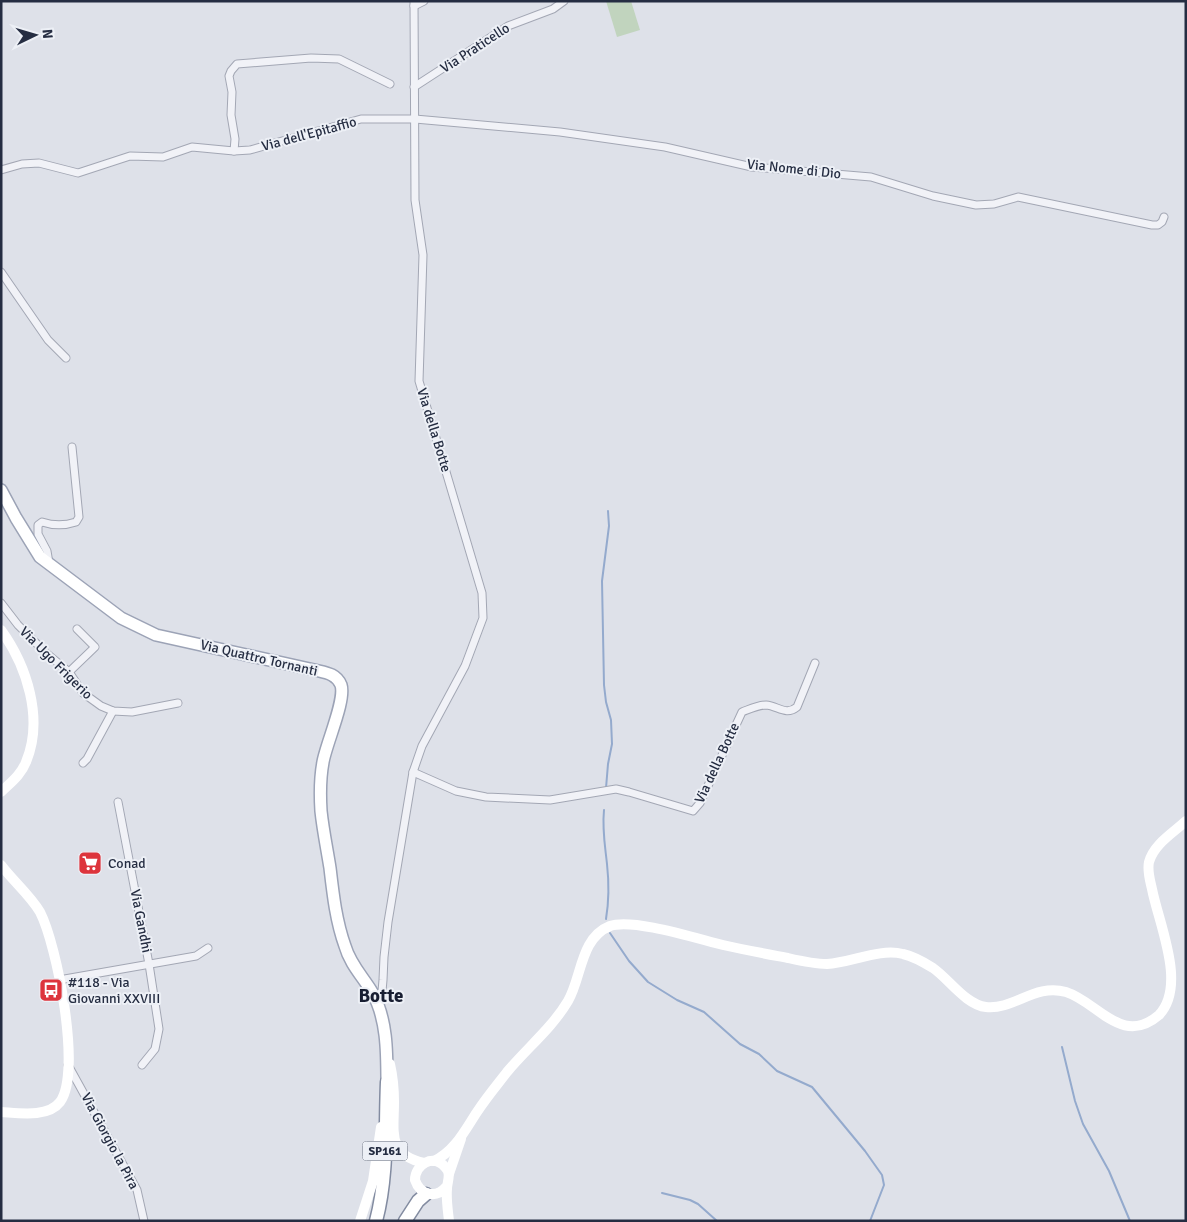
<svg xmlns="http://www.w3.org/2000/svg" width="1187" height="1222" viewBox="0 0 1187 1222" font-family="Signika,sans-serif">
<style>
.park{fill:#c1d4be}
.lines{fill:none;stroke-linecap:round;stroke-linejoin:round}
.stream{stroke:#94aacd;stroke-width:2}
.street-casing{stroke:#a3a7b4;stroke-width:9}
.primary-casing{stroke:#9ca3b6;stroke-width:14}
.highway-casing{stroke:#838ca1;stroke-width:15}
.street{stroke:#f1f2f7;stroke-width:7}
.secondary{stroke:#fff;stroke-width:10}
.primary{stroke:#fff;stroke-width:11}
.highway{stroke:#fff;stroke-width:12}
.labels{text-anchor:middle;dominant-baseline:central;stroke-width:4;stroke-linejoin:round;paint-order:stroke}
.shield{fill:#edf0f6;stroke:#616878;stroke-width:1}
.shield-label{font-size:12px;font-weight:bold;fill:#252d42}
.street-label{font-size:14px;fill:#252d42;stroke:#edf0f6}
.poi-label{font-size:14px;fill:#252d42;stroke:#edf0f6;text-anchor:start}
.district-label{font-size:19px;font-weight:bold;fill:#181e32;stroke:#edf0f6}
</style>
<rect width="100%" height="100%" fill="#dee1e9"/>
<polygon class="park" points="606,1 631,1 640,30 617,37"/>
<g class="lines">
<g class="stream">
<polyline points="606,788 608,764 612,744 611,720 606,702 604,685 602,581 609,526 608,511"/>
<path d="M604 810C602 830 605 845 607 864 609 882 609 901 606 919"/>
<polyline points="610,933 629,961 648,982 677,1000 704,1012 740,1044 759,1054 777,1071 812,1087 865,1151 882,1175 884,1185 870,1221"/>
<polyline points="1062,1047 1075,1101 1083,1124 1109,1171 1130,1221"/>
<polyline points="662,1193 690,1200 698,1204 717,1221"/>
</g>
<g class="street-casing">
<g id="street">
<polyline points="414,6 424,1"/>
<polyline points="414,87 508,26 553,9 564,1"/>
<polyline points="234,151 235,139 231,115 232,92 229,76 231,71 237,64 311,58 339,59 390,84"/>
<polyline points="1,170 22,164 39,163 78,173 130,156 163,157 192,147 234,151 250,150 361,119 415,119 560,132 665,147 752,167 871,177 933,196 976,205 994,204 1018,197 1152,225 1158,225 1162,222 1164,217"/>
<polyline points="1,272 48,340 66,358"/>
<path d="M49 563 47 551 38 534V525L42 522C54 526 64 526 76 522L79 517 72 447"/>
<polyline points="1,603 18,625 46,653 69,672 83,693 101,706 113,711 132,712 178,703"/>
<polyline points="69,672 95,647 77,629"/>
<polyline points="83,763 87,759 113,711"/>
<path d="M413 772 456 791 486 797 550 800 616 789 629 792 693 811 700 803 742 712C750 709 758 705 766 705 778 706 786 716 797 707L815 663"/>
<polyline points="118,802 149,964 159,1029 155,1049 142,1065"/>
<polyline points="59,980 196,956 208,948"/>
<polyline points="375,999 382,991 383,980 384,957 388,922 413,772 422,746 465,666 483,618 482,593 419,381 423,255 415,200 414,1"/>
<polyline points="68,1065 137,1190 144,1221"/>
</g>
</g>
<g class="primary-casing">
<path id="primary" d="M1 490 16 518 40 557 121 618 156 635 319 671C328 673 337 675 341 685 346 700 326 744 323 762 320 778 320 795 321 811 323 830 327 849 330 868 333 894 336 921 345 946 350 964 363 977 372 992 387 1018 387 1052 387 1082"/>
</g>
<g class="highway-casing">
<g id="highway">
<path d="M376 1221C388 1176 385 1128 387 1082"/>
<polyline points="405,1221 418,1201 426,1194"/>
</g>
</g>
<use href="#street" class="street"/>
<g class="secondary">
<path d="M1 630C27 666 44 719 26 762 21 775 10 783 1 792"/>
<path d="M1 865C13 881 30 895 40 912 57 945 82 1072 60 1102 48 1118 18 1113 1 1112"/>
<path d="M390 1064C393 1077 394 1089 394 1102 394 1132 387 1155 424 1163"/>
<path d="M434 1161C455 1151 465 1130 477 1112 486 1098 497 1085 507 1072 527 1048 552 1028 568 1001 582 977 580 938 610 926 633 918 698 939 723 945 745 950 767 954 788 958 801 961 814 964 827 964 851 963 879 948 903 954 912 956 925 963 933 968 949 979 966 1005 986 1007 1014 1010 1035 983 1066 992 1098 1002 1122 1047 1159 1015 1187 985 1159 925 1152 889 1150 880 1147 871 1149 862 1154 844 1173 833 1186 821"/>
<polyline points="449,1174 461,1139"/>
<path d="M446 1187C436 1199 420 1195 415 1180 415 1165 433 1153 445 1167 452 1174 447 1181 447 1189 446 1199 448 1211 449 1221"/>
<polyline points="360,1221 373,1181 381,1127"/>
</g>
<use href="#primary" class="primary"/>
<use href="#highway" class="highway"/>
</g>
<defs>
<g id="supermarket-square" transform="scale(1.25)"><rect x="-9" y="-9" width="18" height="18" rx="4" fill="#dd343c" stroke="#edf0f6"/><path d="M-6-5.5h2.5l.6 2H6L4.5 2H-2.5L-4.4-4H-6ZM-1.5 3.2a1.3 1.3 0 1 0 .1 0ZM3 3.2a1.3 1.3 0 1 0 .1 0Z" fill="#fff"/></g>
<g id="bus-square" transform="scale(1.25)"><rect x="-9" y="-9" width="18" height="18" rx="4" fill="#dd343c" stroke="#edf0f6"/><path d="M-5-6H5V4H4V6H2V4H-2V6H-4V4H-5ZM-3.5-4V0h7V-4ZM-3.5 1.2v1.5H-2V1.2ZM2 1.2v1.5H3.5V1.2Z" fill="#fff"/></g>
</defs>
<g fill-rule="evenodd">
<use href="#supermarket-square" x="90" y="863"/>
<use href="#bus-square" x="51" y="990"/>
</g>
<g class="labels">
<rect class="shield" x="362.5" y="1141.5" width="45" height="19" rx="4"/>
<g class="shield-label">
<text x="385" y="1151">SP161</text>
</g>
<g class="street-label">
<text transform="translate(475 48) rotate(-33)">Via Praticello</text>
<text transform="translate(309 134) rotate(-15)">Via dell'Epitaffio</text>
<text transform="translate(794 169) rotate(6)">Via Nome di Dio</text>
<text transform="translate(434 430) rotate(73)">Via della Botte</text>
<text transform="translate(259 658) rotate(13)">Via Quattro Tornanti</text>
<text transform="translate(56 663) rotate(45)">Via Ugo Frigerio</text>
<text transform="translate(717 763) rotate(-65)">Via della Botte</text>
<text transform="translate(141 921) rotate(79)">Via Gandhi</text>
<text transform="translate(110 1141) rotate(62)">Via Giorgio la Pira</text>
</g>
<g class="poi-label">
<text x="108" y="863">Conad</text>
<text x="68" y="982">#118 - Via<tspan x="68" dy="16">Giovanni XXVIII</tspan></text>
</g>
<g class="district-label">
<text x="381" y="996">Botte</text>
</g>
</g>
<rect width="1187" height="1222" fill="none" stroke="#252d42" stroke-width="5"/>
<g transform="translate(35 35) rotate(85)" stroke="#edf0f6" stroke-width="4" paint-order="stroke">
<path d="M0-4L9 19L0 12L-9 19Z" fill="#252d42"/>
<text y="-8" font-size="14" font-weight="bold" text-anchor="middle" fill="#252d42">N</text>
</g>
</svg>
